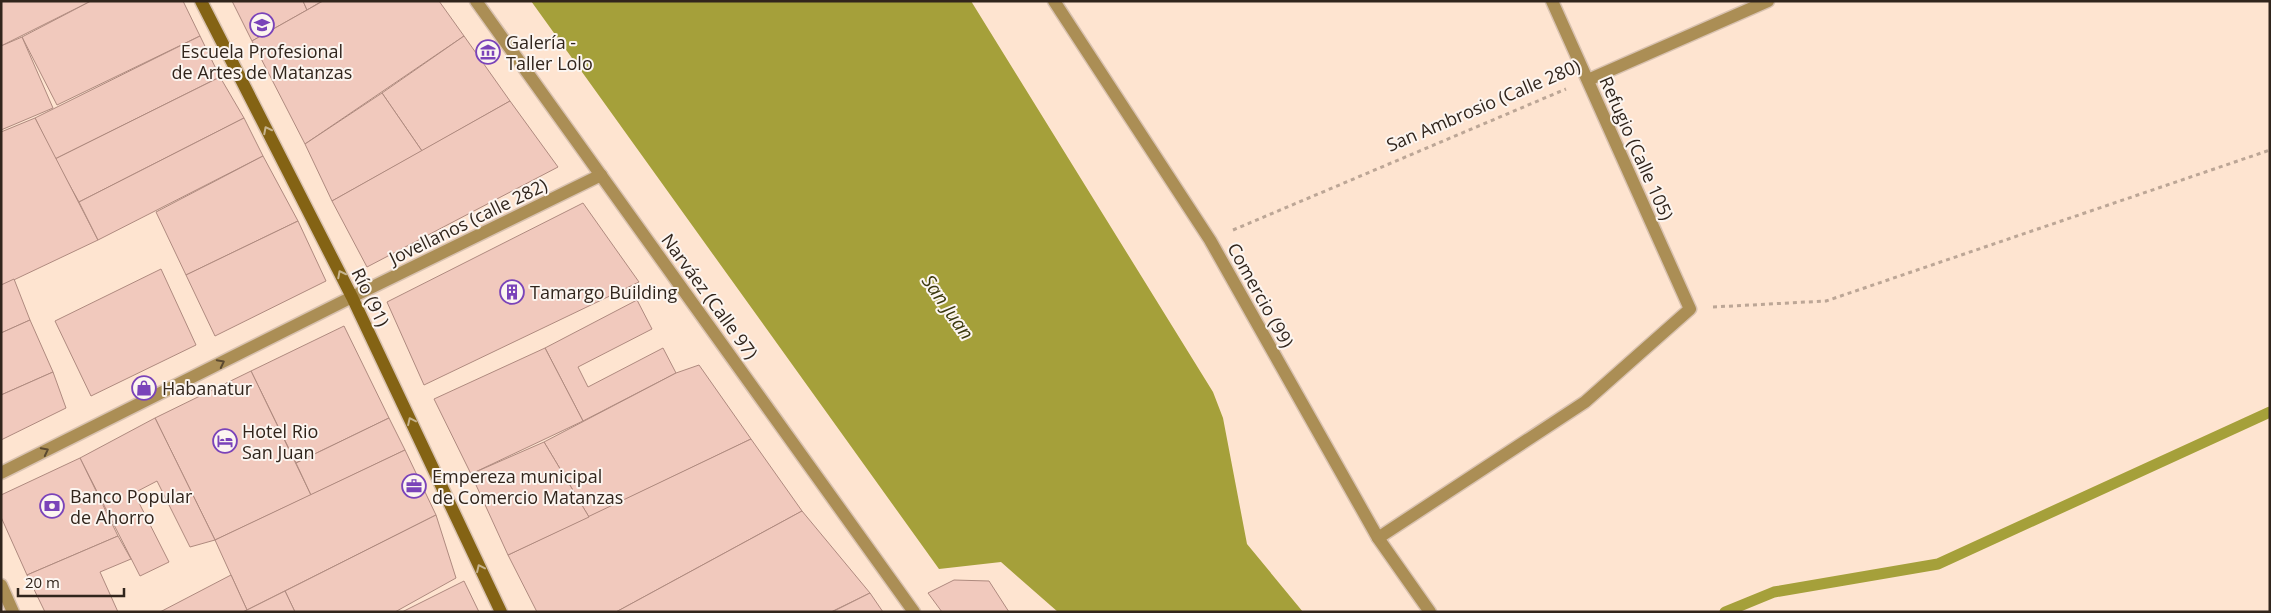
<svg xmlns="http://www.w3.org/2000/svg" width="2271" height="613" viewBox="0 0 2271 613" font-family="'Open Sans',sans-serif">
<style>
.water{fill:#a5a03a}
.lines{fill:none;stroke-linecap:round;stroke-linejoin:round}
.stream{stroke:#a5a03a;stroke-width:11}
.building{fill:#f1c9bd;stroke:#af8a7f}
.street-casing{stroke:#d9c2b0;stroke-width:15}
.secondary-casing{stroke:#d9c2b0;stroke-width:15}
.path{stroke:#bca696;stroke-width:3;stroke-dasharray:4 4;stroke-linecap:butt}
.street{stroke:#ab8e55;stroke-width:12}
.secondary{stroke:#846314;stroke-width:12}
.oneway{stroke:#c6b38d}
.oneway2{stroke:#5c4a30}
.labels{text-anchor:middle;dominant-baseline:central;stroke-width:4;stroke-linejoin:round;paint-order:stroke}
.poi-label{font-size:18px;fill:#31251c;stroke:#fcf5f0;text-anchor:start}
.street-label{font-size:18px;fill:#31251c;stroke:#fcf5f0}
.water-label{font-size:19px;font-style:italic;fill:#3b390e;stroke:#fcf5f0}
</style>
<rect width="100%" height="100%" fill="#fee4d0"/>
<polygon class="water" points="531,1 971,1 1213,392 1223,418 1247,544 1303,612 1058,612 1001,562 939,569"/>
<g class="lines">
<polyline class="stream" points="1725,612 1774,592 1938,564 2270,412"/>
</g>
<g class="building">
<polygon points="1,1 91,1 1,46"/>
<polygon points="91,1 183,1 200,36 57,105 22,37"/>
<polygon points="232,1 303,1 307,10 252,41"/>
<polygon points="303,1 322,1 307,10"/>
<polygon points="323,1 439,1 464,36 305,144 252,41"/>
<polygon points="200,36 220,77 55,159 35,118"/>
<polygon points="464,36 510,101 422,151 382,93"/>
<polygon points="22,37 53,108 1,130 1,46"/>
<polygon points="220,77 244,118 79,202 55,159"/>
<polygon points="382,93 422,151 332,201 305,144"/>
<polygon points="510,101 558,167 367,267 332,201"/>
<polygon points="35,118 98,240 1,286 1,132"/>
<polygon points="244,118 263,156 98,240 79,202"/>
<polygon points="263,156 298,221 186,275 156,212"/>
<polygon points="583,203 639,282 424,385 387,302"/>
<polygon points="298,221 326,281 215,336 186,275"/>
<polygon points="161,269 196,345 91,396 55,321"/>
<polygon points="14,279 30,320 1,333 1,285"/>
<polygon points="637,300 652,329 578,367 588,387 663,348 676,373 583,421 545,348"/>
<polygon points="30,320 53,372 1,395 1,333"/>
<polygon points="344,326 389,418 296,463 251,371"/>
<polygon points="545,348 583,421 471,474 434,399"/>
<polygon points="699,365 751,439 589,517 544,442 676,373"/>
<polygon points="251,371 311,495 215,540 155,418"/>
<polygon points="53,372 66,408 1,440 1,395"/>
<polygon points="155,418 215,540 190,547 157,481 134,493 169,562 140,576 80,458"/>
<polygon points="389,418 405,450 311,495 296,463"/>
<polygon points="751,439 802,511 616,612 537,612 508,555"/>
<polygon points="544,442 589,517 508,555 471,474"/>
<polygon points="405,450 436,515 247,610 215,540"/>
<polygon points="80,458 118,536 27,575 1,517 1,495"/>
<polygon points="802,511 870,593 831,612 616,612"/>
<polygon points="436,515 456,578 395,612 295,612 285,591"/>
<polygon points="118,536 131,559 100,572 118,612 45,612 27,575"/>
<polygon points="231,575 247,610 243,612 160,612"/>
<polygon points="954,580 989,581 1009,612 942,612 928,593"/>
<polygon points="464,581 479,612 402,612"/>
<polygon points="285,591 295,612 243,612"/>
<polygon points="870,593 883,612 832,612"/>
</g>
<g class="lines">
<g class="street-casing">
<g id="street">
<polyline points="476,1 914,612"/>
<polyline points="1054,1 1210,240 1378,538 1430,612"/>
<polyline points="1588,80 1768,1"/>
<polyline points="1,473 352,297 601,175"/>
<polyline points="1378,538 1585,402 1690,309 1552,1"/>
<polyline points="1,585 13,612"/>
</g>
</g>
<g class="secondary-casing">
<polyline id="secondary" points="201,1 352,297 501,612"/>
</g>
<g class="path">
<polyline points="1233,230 1566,89"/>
<polyline points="1713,307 1826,301 2270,150"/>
</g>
<use href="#street" class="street"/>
<use href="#secondary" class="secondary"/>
</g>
<defs><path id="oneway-chevron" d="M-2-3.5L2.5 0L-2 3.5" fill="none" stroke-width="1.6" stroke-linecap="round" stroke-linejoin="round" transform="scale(1.25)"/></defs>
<g class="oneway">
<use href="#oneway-chevron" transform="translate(267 130) rotate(-117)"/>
<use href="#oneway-chevron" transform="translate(341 274) rotate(-117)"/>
<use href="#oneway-chevron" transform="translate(411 421) rotate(-115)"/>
<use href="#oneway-chevron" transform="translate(480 568) rotate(-115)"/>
</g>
<g class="oneway2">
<use href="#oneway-chevron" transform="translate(221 363) rotate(-27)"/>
<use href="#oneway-chevron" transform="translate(45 451) rotate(-27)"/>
</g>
<defs>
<g id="school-ring" transform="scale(1.25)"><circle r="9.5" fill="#fcf5f0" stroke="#7a43b9" stroke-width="1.5"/><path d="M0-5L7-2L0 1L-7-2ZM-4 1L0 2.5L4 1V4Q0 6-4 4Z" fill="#7a43b9"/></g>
<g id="museum-ring" transform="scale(1.25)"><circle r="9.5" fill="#fcf5f0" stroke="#7a43b9" stroke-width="1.5"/><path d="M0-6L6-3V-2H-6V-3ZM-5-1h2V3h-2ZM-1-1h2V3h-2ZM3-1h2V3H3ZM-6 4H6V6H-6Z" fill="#7a43b9"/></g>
<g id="building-ring" transform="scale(1.25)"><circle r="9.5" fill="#fcf5f0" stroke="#7a43b9" stroke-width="1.5"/><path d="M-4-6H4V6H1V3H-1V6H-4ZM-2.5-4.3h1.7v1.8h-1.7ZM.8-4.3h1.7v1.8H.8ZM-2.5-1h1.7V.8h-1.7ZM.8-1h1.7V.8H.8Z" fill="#7a43b9"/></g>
<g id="shop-ring" transform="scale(1.25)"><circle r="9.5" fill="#fcf5f0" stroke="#7a43b9" stroke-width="1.5"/><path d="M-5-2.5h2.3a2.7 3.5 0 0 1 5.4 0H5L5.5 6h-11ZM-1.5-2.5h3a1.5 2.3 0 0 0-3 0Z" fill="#7a43b9"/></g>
<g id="hotel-ring" transform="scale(1.25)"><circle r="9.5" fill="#fcf5f0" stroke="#7a43b9" stroke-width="1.5"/><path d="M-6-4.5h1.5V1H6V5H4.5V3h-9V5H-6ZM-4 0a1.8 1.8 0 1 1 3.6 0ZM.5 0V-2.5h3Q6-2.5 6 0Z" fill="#7a43b9"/></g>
<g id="office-ring" transform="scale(1.25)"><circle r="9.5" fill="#fcf5f0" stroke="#7a43b9" stroke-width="1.5"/><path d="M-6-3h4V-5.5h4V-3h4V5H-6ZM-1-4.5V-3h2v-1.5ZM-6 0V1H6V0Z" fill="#7a43b9"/></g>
<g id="bank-ring" transform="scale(1.25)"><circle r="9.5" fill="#fcf5f0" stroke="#7a43b9" stroke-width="1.5"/><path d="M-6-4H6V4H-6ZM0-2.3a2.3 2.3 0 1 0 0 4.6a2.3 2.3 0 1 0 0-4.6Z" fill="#7a43b9"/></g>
</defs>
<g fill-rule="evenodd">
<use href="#school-ring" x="262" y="25"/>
<use href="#museum-ring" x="488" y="52"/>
<use href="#building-ring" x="512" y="292"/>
<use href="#shop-ring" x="144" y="388"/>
<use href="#hotel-ring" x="225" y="441"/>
<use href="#office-ring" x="414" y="486"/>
<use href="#bank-ring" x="52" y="506"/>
</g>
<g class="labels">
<g class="poi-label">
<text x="506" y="42">Galería -<tspan x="506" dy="21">Taller Lolo</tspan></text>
<text x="262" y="51" text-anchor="middle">Escuela Profesional<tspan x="262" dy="21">de Artes de Matanzas</tspan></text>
<text x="530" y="292">Tamargo Building</text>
<text x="162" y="388">Habanatur</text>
<text x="242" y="431">Hotel Rio<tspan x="242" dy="21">San Juan</tspan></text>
<text x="432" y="476">Empereza municipal<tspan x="432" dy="21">de Comercio Matanzas</tspan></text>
<text x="70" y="496">Banco Popular<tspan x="70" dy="21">de Ahorro</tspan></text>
</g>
<g class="street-label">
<text transform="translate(1483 105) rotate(-23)">San Ambrosio (Calle 280)</text>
<text transform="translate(1637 148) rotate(66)">Refugio (Calle 105)</text>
<text transform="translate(468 221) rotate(-26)">Jovellanos (calle 282)</text>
<text transform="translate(1261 295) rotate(61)">Comercio (99)</text>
<text transform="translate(710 296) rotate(54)">Narváez (Calle 97)</text>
<text transform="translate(371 297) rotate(64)">Río (91)</text>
</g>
<g class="water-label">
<text transform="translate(948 307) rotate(55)">San Juan</text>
</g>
</g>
<rect width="2271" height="613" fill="none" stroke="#31251c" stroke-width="5"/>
<path d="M18 588v8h106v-8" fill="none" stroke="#31251c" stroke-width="2.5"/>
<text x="25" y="588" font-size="15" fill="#31251c" stroke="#fcf5f0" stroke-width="4" paint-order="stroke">20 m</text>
</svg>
